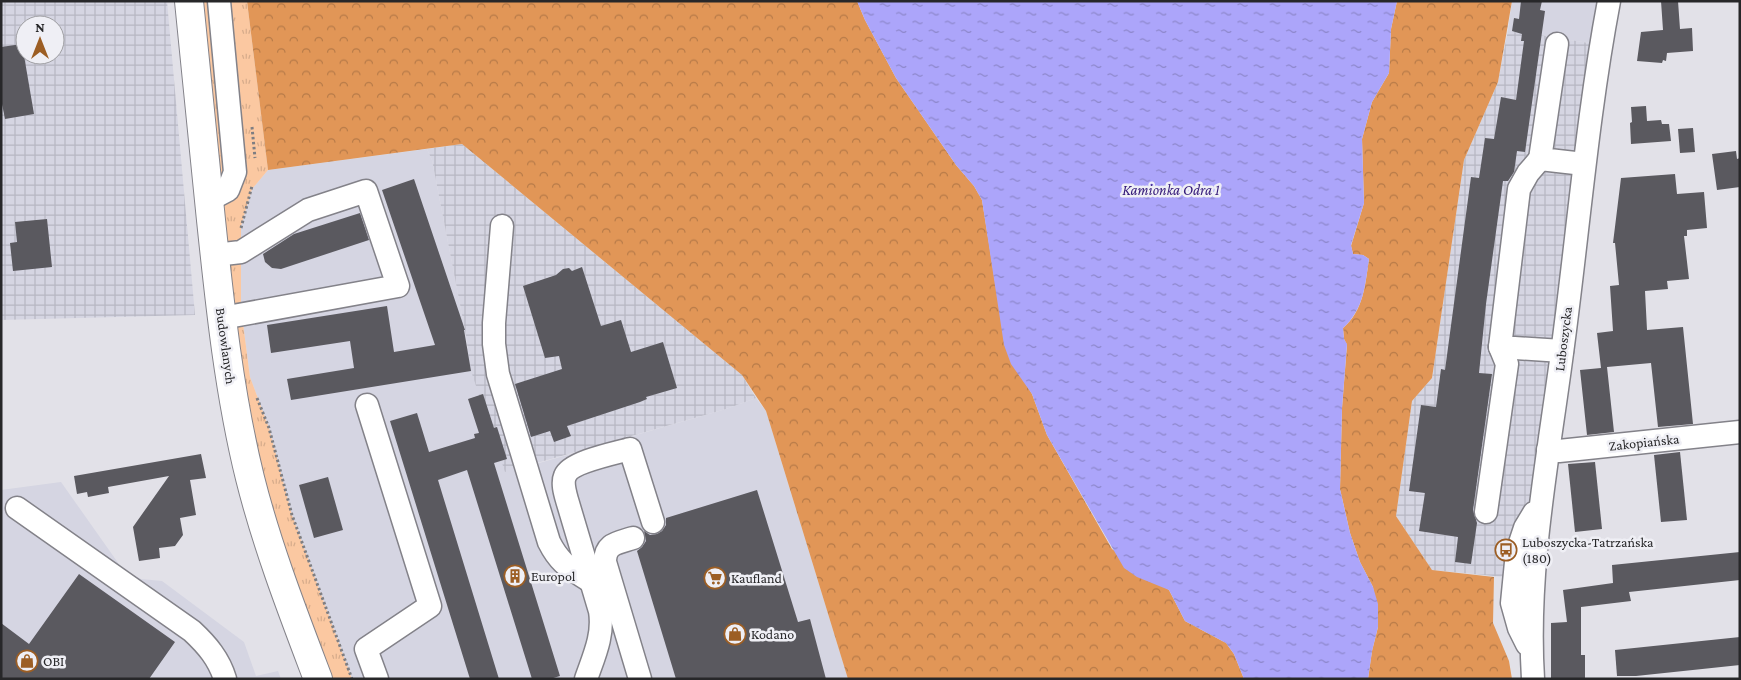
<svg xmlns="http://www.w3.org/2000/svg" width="1741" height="680" viewBox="0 0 1741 680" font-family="'Crimson Pro',serif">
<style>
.built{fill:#d5d5e2}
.industrial{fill:url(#industrial-grid);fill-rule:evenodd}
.grass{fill:url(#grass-tufts)}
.forest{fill:url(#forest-crowns)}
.water{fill:url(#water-ripples)}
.building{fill:#5a595f}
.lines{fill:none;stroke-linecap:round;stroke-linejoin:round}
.minor-casing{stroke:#838289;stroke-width:25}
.major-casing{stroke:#838289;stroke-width:30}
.path{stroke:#7e7e82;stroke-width:3;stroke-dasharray:2.5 2.5;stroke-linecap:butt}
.minor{stroke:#fff;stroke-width:22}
.major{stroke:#fff;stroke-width:28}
.labels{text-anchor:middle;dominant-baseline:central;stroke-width:5;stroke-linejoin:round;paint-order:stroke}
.street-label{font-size:14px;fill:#272729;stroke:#efeff5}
.poi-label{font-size:14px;fill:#272729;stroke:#efeff5;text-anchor:start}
.water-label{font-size:15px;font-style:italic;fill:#331878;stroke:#efeff5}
</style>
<defs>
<pattern id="industrial-grid" width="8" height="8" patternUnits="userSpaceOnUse" patternTransform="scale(1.25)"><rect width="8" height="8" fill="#d5d5e2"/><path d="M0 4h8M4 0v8" fill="none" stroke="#b7b7c2"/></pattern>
<pattern id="grass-tufts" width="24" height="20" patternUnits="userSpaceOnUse" patternTransform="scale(1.25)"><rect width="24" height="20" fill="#fbc8a1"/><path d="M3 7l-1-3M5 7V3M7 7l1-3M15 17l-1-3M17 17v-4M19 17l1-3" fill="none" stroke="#d7ac8b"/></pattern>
<pattern id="forest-crowns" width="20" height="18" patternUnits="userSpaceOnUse" patternTransform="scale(1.25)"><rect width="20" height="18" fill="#e19657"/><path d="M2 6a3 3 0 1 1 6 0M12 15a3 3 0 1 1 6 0" fill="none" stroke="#b67a48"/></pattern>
<pattern id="water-ripples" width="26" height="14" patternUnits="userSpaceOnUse" patternTransform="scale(1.25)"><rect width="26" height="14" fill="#aca5fa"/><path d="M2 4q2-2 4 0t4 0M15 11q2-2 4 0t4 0" fill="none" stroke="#8c86ca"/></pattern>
</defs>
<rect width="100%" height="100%" fill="#e2e1e8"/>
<g class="built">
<polygon points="1512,1 1609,1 1601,45 1508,30"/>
<polygon points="427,149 432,160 465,330 467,347 522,468 726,409 756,398 766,411 848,679 352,679 292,515 269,428 250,377 241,308 241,226 252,189 268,170"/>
<polygon points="61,482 121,567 129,573 141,579 162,581 244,642 256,676 278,671 281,679 1,679 1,490"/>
</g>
<g class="industrial">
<path d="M1 1H167L195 315 1 320ZM25 25H55V55H25Z"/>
<polygon points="1508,30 1601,45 1562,351 1514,578 1432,570 1396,516 1412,401 1432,378 1464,160 1498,82"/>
<polygon points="462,144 742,375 756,398 726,409 505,472 471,371 465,330 432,160 427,149"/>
</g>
<polygon class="grass" points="189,1 247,1 268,170 252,189 241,226 241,308 250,377 269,428 292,515 352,679 319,679 258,509"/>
<g class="forest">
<polygon points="247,1 857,1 865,20 896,78 956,165 974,186 982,200 1001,319 1023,379 1032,394 1047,435 1112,549 1169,590 1185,621 1226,643 1234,654 1244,679 848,679 766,411 742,375 462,144 268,170"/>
<path d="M1397 1H1512L1498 82 1464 160 1432 378 1412 401 1396 516 1432 570 1494 577 1493 623 1509 661 1512 679H1368L1372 651 1378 627 1373 587 1360 562 1350 533 1340 489 1342 408 1347 345 1344 339 1343 328C1364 310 1365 285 1369 259L1363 255 1353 254 1351 246 1364 203 1362 139 1372 102 1389 73 1391 29Z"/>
</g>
<path class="water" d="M857 1H1397L1391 29 1389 73 1372 102 1362 139 1364 203 1351 245 1353 254 1363 255 1369 259C1365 285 1364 309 1343 328L1344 339 1347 344 1342 408 1340 489 1350 533 1360 562 1373 587 1378 604V627L1372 651 1368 679H1244L1234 654 1226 643 1185 621 1169 590 1137 577 1124 568 1047 435 1032 394 1011 364 1004 345 982 200 974 186 956 165 896 78 865 20Z"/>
<g class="building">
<polygon points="1521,1 1542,1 1540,10 1545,11 1525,152 1517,151 1514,172 1508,181 1503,181 1486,304 1479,373 1492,374 1473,510 1477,523 1471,564 1455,562 1458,537 1419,531 1425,493 1409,491 1421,405 1436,407 1441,369 1445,370 1471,177 1479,178 1485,138 1494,139 1501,97 1516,100 1524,41 1521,41 1522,34 1512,31 1514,18 1519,19"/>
<polygon points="1661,1 1678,1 1680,29 1692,28 1693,51 1667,53 1666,61 1663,60 1662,63 1637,61 1641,32 1663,30"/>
<polygon points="22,44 34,114 5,119 1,99 1,47"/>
<polygon points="1646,106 1647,121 1661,120 1662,124 1669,124 1671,141 1631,144 1630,123 1632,122 1631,107"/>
<polygon points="1693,128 1695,152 1680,153 1678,129"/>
<polygon points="1736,151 1737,159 1740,158 1740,187 1717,190 1712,154"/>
<polygon points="1675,174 1677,194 1704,192 1707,228 1687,230 1687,236 1684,236 1689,279 1667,281 1668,289 1645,291 1647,330 1683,327 1693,424 1658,427 1651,363 1607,367 1614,432 1587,435 1580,370 1601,368 1597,333 1613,331 1610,286 1619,285 1615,243 1613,243 1621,178"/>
<polygon points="414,179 465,330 464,330 471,371 291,400 287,379 354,368 350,341 271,353 267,325 387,306 394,352 435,345 382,190"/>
<polygon points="360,213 369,240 281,269 272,268 265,262 263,254 294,234"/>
<polygon points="47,219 52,267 13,271 10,243 17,242 15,222"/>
<polygon points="582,267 601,326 621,320 631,352 663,342 677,388 646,397 647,399 640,402 567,426 571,436 554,442 550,431 531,437 515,384 562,369 559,356 545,358 523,286 556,275 563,269 569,268 572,271"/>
<polygon points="483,394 494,428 497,427 507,459 494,463 560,676 550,679 532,679 467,470 438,480 499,679 470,679 390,421 417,413 429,452 475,438 474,434 479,433 468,399"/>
<polygon points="1680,452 1687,520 1661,522 1654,455"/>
<polygon points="201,454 206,478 190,480 196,515 180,518 183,535 175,546 159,548 160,558 139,561 133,527 169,476 108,487 109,493 88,497 87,492 77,494 74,476"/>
<polygon points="1595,462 1602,529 1575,532 1568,464"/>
<polygon points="328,477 343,530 314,538 299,485"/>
<polygon points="757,490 798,622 810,619 826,679 676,679 637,551 642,547 646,541 644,531 650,535 657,534 662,531 666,525 666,518"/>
<polygon points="1740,552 1740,580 1629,592 1631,601 1581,607 1581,655 1585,655 1585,679 1551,679 1551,623 1567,622 1563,590 1613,583 1612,565"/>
<polygon points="79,574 175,642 149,679 1,679 1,623 29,644"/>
<polygon points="1740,637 1740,665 1636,676 1617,676 1615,650"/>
</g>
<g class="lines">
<g class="minor-casing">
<g id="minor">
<polyline points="1557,44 1540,159 1584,164"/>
<polyline points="1540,159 1528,173 1519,189 1500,347 1562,351"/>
<polyline points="209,200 228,190 235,172 219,1"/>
<path d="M502 226 494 323V344L498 374 549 542C560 564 570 568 590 581"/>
<polyline points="215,255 241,252 308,210 366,191 398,286 222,318"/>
<polyline points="367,405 430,606 366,649 377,679"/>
<polyline points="1548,450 1559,451 1740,432"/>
<path d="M17 508 192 631C207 645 219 659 225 679"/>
<polyline points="1486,512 1507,364 1500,347"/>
<path d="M633 538C618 543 605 543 605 562L640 679"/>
<polyline points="1527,644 1519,628 1512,603 1517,552 1525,528 1534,513"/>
<path d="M586 679C594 656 604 635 600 611L567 500C565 493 562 483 565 476 570 462 616 453 630 449L653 522"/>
<path d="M1533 679C1526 570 1548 460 1562 353 1578 235 1587 117 1609 1"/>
</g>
</g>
<g class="major-casing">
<path id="major" d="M189 1C197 74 204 147 211 220 220 306 229 393 250 478 267 546 293 613 318 679"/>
</g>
<g class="path">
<polyline points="252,127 255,158"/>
<polyline points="241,228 252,186"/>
<polyline points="257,398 269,428 292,515 352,679"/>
</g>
<use href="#minor" class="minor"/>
<use href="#major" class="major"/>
</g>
<defs>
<g id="bus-ring" transform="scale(1.125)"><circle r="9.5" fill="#efeff5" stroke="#9c5e24" stroke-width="1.5"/><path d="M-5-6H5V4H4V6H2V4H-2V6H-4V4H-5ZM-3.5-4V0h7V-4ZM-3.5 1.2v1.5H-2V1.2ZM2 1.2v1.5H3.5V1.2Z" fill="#9c5e24"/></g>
<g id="building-ring" transform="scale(1.125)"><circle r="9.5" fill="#efeff5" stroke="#9c5e24" stroke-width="1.5"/><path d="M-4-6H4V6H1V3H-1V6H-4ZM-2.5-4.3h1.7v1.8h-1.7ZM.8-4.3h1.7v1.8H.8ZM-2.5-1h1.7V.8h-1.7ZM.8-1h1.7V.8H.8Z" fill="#9c5e24"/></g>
<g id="supermarket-ring" transform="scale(1.125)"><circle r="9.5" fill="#efeff5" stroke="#9c5e24" stroke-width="1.5"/><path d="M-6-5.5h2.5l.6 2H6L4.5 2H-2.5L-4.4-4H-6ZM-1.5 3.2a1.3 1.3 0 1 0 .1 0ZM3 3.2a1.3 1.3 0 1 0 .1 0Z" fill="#9c5e24"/></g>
<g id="shop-ring" transform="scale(1.125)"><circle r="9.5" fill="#efeff5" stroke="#9c5e24" stroke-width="1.5"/><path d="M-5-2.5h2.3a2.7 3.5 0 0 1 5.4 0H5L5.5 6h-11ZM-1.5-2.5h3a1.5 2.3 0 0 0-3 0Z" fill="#9c5e24"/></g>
</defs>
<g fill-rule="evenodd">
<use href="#bus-ring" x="1506" y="550"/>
<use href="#building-ring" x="515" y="576"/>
<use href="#supermarket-ring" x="715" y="578"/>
<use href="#shop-ring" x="735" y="634"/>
<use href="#shop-ring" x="27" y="661"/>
</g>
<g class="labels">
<g class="street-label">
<text transform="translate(1563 339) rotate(-83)">Luboszycka</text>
<text transform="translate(226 346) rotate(82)">Budowlanych</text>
<text transform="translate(1644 442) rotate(-6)">Zakopiańska</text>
</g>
<g class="poi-label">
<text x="1522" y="542">Luboszycka-Tatrzańska<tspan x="1522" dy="16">(180)</tspan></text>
<text x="531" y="576">Europol</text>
<text x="731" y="578">Kaufland</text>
<text x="751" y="634">Kodano</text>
<text x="43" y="661">OBI</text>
</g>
<g class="water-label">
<text x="1171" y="190">Kamionka Odra 1</text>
</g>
</g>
<rect width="1741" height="680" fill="none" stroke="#272729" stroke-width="5"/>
<g transform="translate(40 40)"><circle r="24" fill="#efeff5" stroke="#9f9fa3"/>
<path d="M0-4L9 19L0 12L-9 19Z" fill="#9c5e24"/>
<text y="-8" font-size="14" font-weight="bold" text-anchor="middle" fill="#272729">N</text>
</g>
</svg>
